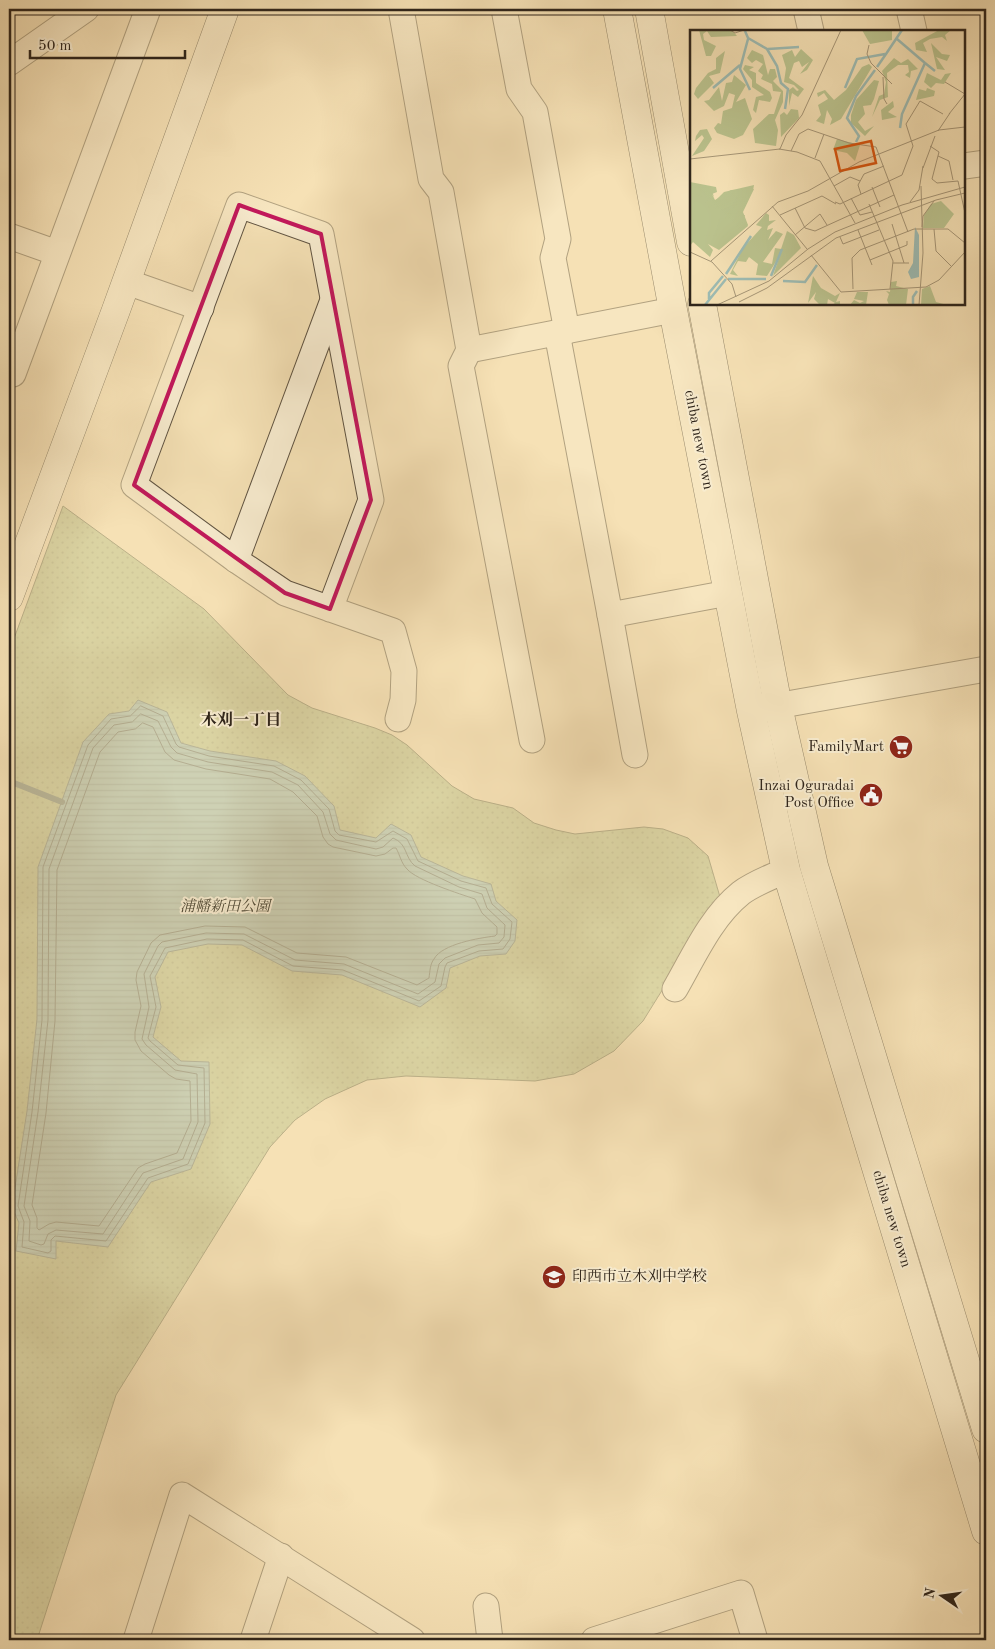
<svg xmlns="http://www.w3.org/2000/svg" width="995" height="1649" viewBox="0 0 995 1649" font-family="'Old Standard TT','Noto Serif JP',serif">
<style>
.park{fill:url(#park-dots);stroke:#757454}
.water{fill:url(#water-rules);stroke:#718077}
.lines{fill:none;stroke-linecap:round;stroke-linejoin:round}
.shore{stroke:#667068;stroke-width:1}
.stream{stroke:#718077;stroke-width:6}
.street-casing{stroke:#605442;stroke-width:27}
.secondary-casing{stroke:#2f251b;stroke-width:29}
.street{stroke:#f8eccf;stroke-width:25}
.secondary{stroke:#f8eccf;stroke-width:28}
.marked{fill:none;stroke:#c2185b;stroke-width:4;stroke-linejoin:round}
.labels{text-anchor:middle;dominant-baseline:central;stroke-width:4;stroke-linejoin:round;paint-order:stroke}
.street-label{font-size:15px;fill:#2f251b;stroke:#f8eccf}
.poi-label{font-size:15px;fill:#2f251b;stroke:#f8eccf;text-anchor:end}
.park-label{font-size:15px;font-style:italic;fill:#524c38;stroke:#f8eccf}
.neighbourhood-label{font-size:16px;font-weight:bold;fill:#2f251b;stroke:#f8eccf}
.inset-river{fill:none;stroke:#9dbcb4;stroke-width:2.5}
.inset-road{fill:none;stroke:#a69677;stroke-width:1}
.view{fill:#d6540e;fill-opacity:0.15;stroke:#d6540e;stroke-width:2.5}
.inset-edge{fill:none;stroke:#2f251b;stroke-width:2.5}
</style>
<defs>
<pattern id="park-dots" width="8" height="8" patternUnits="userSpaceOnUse" patternTransform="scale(1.25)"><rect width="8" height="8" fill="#bbc38e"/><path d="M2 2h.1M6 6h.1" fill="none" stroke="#a1a77a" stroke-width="1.8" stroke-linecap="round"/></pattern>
<pattern id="water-rules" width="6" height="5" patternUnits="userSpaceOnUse" patternTransform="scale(1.25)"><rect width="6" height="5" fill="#9dbcb4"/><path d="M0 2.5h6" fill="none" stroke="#88a19a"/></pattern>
</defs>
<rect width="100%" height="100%" fill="#f5e1b5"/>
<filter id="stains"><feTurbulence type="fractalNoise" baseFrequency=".004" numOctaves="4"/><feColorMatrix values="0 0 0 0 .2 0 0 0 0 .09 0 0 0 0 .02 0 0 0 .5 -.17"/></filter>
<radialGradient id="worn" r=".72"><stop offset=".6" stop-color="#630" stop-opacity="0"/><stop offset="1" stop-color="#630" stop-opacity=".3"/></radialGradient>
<polygon class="park" points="63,506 204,609 288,695 312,708 375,728 392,735 407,745 452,786 474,799 513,808 534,823 556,830 575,834 644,827 663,829 688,838 708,856 720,897 643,1021 614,1051 574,1074 535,1081 406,1076 367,1080 325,1099 295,1120 270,1147 116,1395 37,1640 9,1640 9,652"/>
<polygon class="water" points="138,700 167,712 181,743 210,751 276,761 305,776 334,806 340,830 376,838 391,824 411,835 421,857 463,876 491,884 496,901 517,920 515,941 506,954 480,956 450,968 446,988 420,1007 342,975 292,971 242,945 208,944 168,952 155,977 161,1007 153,1037 181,1061 209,1062 210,1124 191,1169 151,1182 108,1247 56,1241 56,1259 16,1251 19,1223 12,1207 27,1111 37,1019 38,867 83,742 109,714 129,711"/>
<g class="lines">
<g class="shore">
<polygon points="141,706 163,716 176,744 179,747 209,756 274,766 301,780 329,809 335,831 339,835 376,842 393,831 407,839 418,861 461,881 486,888 492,904 512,922 510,939 503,949 479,951 447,963 445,967 441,986 419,1001 343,970 293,966 243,940 207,939 165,948 150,976 156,1007 148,1038 150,1041 178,1065 204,1068 205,1123 188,1164 148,1178 106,1241 55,1236 51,1240 51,1251 48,1253 22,1247 24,1222 18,1206 32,1112 42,1020 43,867 88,745 111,719 130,716"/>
<path d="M141 714 158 721 171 747 177 753 208 762 272 772 298 785 323 812 330 834 336 840 376 849 383 847 393 838C408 844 404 857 415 866L459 887 482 894 487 908 505 925 504 937 499 943 478 945 445 958 439 964 435 982 418 994 344 964 295 960 244 934 206 933 162 942 158 946 144 974 149 1007 142 1039 146 1045 175 1070 197 1074 198 1122 183 1159 143 1173 103 1234 56 1230 48 1234 44 1244 41 1245 29 1241 30 1221 24 1206 38 1112 48 1020 49 869 93 748 114 725 132 722Z"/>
<path d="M143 723 153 727 165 752 174 760 206 769 270 779 293 792 317 816 323 837 328 844 333 847 376 856 385 854 393 848H396C400 855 401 863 407 869 416 880 460 894 475 899L482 913 497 927V934L495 936C479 938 442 944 434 959 430 964 430 971 429 978L417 985 346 957 297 953 245 927 205 926 160 935 151 943 137 972 136 980 141 1006 135 1032V1040L141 1051 169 1075 176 1079 190 1081 191 1121 177 1153 145 1164 138 1168 99 1226 56 1222 49 1224 39 1230 37 1228V1218L32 1205 46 1113 55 1021 57 870 100 752 118 732 135 729Z"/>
</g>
<polyline class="stream" points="9,781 62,802"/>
<g class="street-casing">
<g id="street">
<polyline points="401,9 431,179 441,192 469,350 461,366 532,740"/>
<polyline points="504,9 519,89 535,112 558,239 553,258 567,331"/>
<polyline points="806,9 811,31"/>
<polyline points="909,9 914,31"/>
<polyline points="9,63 86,9"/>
<polyline points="964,166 986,163"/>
<polyline points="9,236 57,253"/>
<polyline points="127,282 201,308"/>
<polyline points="557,333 610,615 635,755"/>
<polyline points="469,350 673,310"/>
<polyline points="9,373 13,374 148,9"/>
<polyline points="236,560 333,300"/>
<polyline points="330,609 371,500 321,234 239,205 134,485 236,560 285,593 393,631 404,671 403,700 398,719"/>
<polyline points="610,615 728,593"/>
<polyline points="759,709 986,669"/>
<path d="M675 989C694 956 711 917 741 893 754 883 772 877 786 870"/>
<polyline points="486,1606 490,1640"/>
<polyline points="136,1640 182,1495 412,1640"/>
<polyline points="253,1640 281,1556"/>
<polyline points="594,1640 741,1593 755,1640"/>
</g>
</g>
<g class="secondary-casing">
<g id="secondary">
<polyline points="617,9 673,310 728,593 751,711 786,870 986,1531"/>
<polyline points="649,9 691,242"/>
<polyline points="702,304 778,706 814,866 986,1429"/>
<polyline points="9,597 116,310 225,9"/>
</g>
</g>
<use href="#street" class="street"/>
<use href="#secondary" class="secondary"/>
</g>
<path d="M0 0H995V1649H0ZM239 205 321 234 371 500 330 609 285 593 134 485Z" fill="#f5e1b5" fill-opacity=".55" fill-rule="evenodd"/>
<path class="marked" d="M239 205 321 234 371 500 330 609 285 593 134 485Z"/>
<defs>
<g id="supermarket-disc" transform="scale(1.25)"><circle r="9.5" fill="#8f2418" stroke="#f8eccf"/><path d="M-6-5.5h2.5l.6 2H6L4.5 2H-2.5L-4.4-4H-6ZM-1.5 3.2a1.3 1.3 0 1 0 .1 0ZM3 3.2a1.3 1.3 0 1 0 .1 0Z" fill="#fff"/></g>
<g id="civic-disc" transform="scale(1.25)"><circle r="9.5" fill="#8f2418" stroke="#f8eccf"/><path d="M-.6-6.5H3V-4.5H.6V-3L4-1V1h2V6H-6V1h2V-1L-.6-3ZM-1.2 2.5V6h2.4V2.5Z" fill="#fff"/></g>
<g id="school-disc" transform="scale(1.25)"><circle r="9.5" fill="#8f2418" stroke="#f8eccf"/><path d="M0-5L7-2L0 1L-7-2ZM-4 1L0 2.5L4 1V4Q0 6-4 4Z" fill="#fff"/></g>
</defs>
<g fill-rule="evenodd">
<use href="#supermarket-disc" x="901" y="747"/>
<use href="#civic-disc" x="871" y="795"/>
<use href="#school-disc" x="554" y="1277"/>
</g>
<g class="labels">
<g class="street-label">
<text transform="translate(698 440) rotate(79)">chiba new town</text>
<text transform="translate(891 1219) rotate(73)">chiba new town</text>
</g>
<g class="poi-label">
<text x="884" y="747">FamilyMart</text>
<text x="854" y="786">Inzai Oguradai<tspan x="854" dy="17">Post Office</tspan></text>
<text x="572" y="1277" text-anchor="start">印西市立木刈中学校</text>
</g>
<g class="park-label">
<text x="225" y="907">浦幡新田公園</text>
</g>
<g class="neighbourhood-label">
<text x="241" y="721">木刈一丁目</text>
</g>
</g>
<g transform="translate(690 30)">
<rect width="275" height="275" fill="#f5e1b5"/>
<path d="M0 152 26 157 27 162 22 164 25 170 41 160 64 159 53 182 58 195 30 212 0 211Z" fill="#bbc38e"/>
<path d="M9 0H42L47 6 21 7 17 1 13 4 14 10 26 16 21 26H16ZM249 0H261L255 5 257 11 252 7 240 9 233 13 237 22 226 20 225 13ZM241 13 252 24 260 25 257 31 246 27 255 40 247 39ZM111 19 123 30 117 40 110 44 119 32 112 37 109 31 104 33 99 48 114 59 108 67 102 63 99 76V60L103 57 107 61 109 60 104 55 94 52 96 38 92 25 102 20 105 27ZM62 20 73 25 78 45 80 39H85L87 47 83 51 93 61V72L85 90 88 100 86 116 65 113 63 99 79 84H84L91 62 83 61 82 54 71 49 73 45 68 41 73 34 66 30 62 33 57 28ZM35 21 30 43 19 46 24 53 8 69 4 64 6 58 18 43 26 39V28ZM204 28 211 33 218 29 228 39 221 41 220 48 215 45 219 42 218 35H208L197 43 198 67 190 70 182 87 189 66 194 64 196 52 192 41ZM179 34 182 37 151 89 140 95 142 89 137 80 134 94 126 91 131 85 128 75 138 69 134 63 128 67 127 63 135 60 144 70 156 60 172 37ZM55 35 64 37 59 40 66 43V53L80 62 82 68 80 72 69 70 66 83 63 80 66 67 74 65 62 57V50L53 39ZM237 43 251 50 255 44 261 43 254 54 246 53 241 58 234 52ZM44 45 56 55 46 72 55 68 62 89 53 105 44 109 27 103 24 98 28 93 31 94 33 81 42 78 45 65 39 63 34 76 24 81 14 71 19 70 29 57 32 71 36 53 42 52ZM184 50 189 51 184 69 181 75 173 76 175 84 168 92 175 101 184 96 175 106 161 93V85L166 70ZM237 58 245 61 244 66 226 70 229 59 236 61ZM203 71 204 77 198 82 207 87 192 90 191 80ZM101 79 108 80 109 88 91 107 90 85 94 82 97 85ZM17 99 22 109 14 121 2 126 14 108 12 105 5 111 6 106 10 100ZM64 155 63 161H57L51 183 34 184 49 173 33 179H25L52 170 54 165 25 178 18 177 27 174 25 171 34 162ZM0 157 21 158 24 167 19 161 16 164 21 170 15 174 18 169 0 160ZM0 163 12 166 5 171 3 193 0 195ZM76 183 79 185V191L86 190 78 196 77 200 83 198 78 210 86 201 93 204 73 232 82 234 85 218 91 219 97 201 104 205 111 218 83 246 90 225 77 246 66 245 68 234 59 227 56 232 48 231 43 240 48 246 40 244 53 218 72 197 66 195ZM55 185 53 192 28 210 57 194 58 196 29 220 18 214 23 220 20 227 3 212 0 216V210L17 205 26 206 29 189ZM123 246 131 258 145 266 150 263 146 272 150 271V275H142L145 273 138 269 137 275H130L124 269 126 262 118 273ZM207 251 206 256 218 259 216 275H199L197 270 199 264 196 261 200 262 201 252ZM167 262H178L176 275H160L164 270 170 273 174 271 164 269Z" fill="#bbc38e"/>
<path d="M172 0H202V10L180 14ZM147 109 170 115 165 131 157 123 143 120ZM251 171 264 184 254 198H233L234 185 241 174ZM240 256 246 272 257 275H231L232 259Z" fill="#bbc38e"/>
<path d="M225 197 229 205V247L221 249 218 242 223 233Z" fill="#9dbcb4"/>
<path class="inset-river" d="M55 1 58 8 77 19 87 36 91 53 98 59 95 79M58 9 50 39 60 60M207 9 235 33M78 19 109 17M196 24 212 0M187 37 196 24M23 58 50 35M155 58 167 29 195 24M210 98 212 84 235 33 245 41M166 112 169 106 157 88 166 66 185 40M36 244 61 206M81 246 92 219M38 249H76M93 251 115 252 127 235M19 269V263L33 246M15 275 36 249M223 275V267L227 261"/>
<path class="inset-road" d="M40 0 45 3 54 0M179 15 177 24 181 33 202 54M193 47 194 69 197 74M255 52 275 64M259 84 275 64M249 100 275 97M248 101 260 83M240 116 249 122 242 149 247 153 268 151 275 183M89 119 107 122 130 131 165 193M101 121 109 104 118 99 159 113 186 117 218 202M248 126 259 131 263 150M125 128 134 104M0 129 90 119 96 105 112 85 151 0M233 138 245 106M144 156 160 147 170 151M182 157 190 177M171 164 168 155 174 144 194 136M161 168 170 185 182 182M145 172 150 174 212 145 223 116 216 94 230 71 253 84M220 172 229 160 233 136M179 174 203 231 200 259M82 176 117 219M105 178 115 198 125 201 204 165M90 185 132 166 146 174M202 194 214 233M232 197 233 186 244 171M244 199 246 221 261 236M168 200 182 235M105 205 130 184 137 195M150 207 153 214 189 200M0 222 22 232 42 254 46 267M121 225 151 262 236 257 249 250 275 222M180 230 217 215V211M21 231 88 172 118 161 169 132 249 100M203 233H219M163 259 162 228 170 220 224 199H258L275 213M49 272 77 258 146 208 246 170 275 163M27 275 79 251 118 219 145 202 212 175 275 157M229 275 233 223 231 156"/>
<path class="view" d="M181 111 186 133 150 141 145 119Z"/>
<rect width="275" height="275" class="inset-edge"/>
</g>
<rect width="995" height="1649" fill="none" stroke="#f5e1b5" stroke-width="30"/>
<rect x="10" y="10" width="975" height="1629" fill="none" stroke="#2f251b" stroke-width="2.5"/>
<rect x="15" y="15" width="965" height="1619" fill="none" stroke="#2f251b"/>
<g transform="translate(942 1596) rotate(283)" stroke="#f8eccf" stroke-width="4" paint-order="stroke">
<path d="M0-4L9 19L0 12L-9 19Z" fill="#2f251b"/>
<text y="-8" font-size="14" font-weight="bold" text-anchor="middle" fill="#2f251b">N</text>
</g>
<path d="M30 50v8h155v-8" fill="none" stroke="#2f251b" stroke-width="2.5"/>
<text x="38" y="50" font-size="15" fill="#2f251b" stroke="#f8eccf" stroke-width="4" paint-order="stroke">50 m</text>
<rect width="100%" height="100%" filter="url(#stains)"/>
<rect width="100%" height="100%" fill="url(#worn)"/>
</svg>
